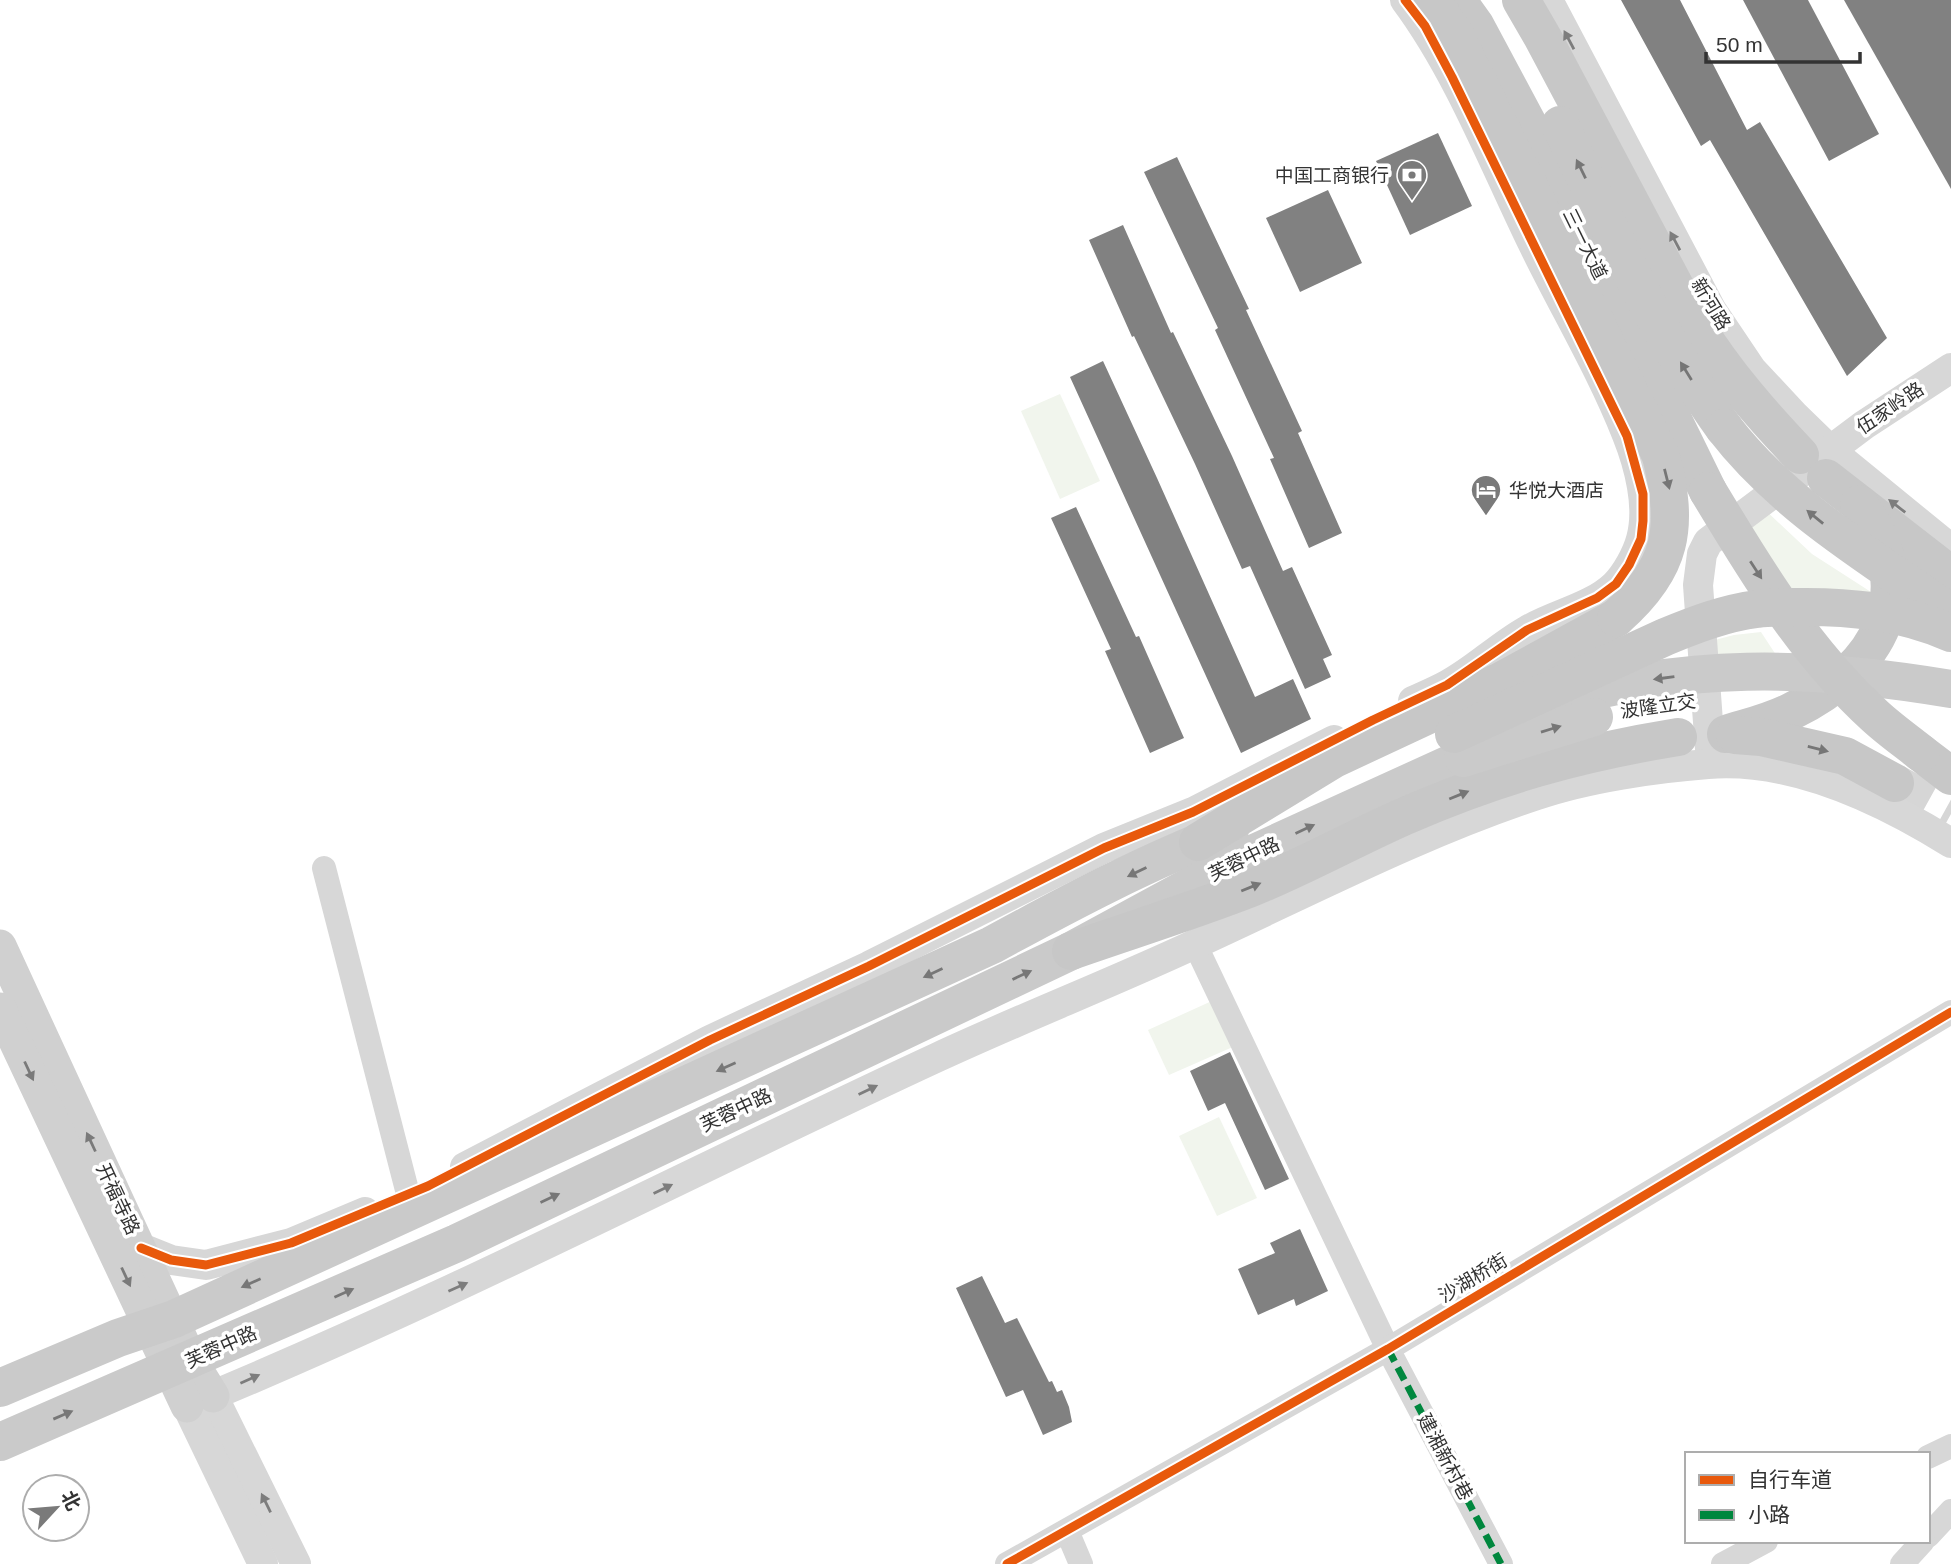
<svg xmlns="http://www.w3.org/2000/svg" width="1951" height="1564" viewBox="0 0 1951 1564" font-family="Arial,'Noto Sans SC',sans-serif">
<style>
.green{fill:#f1f5ed}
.building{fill:#818181}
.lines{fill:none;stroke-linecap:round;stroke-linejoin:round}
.trunk-tunnel{stroke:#d6d6d6;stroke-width:38;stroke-dasharray:38 19;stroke-linecap:butt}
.minor{stroke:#d7d7d7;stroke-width:24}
.tertiary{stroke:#d7d7d7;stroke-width:30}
.secondary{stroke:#d0d0d0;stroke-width:33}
.primary{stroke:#cacaca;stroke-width:38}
.trunk{stroke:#c7c7c7;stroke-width:38}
.primary-bridge{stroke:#cacaca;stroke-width:38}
.trunk-bridge{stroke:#c7c7c7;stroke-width:38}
.quiet{stroke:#00873e;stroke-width:7;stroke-dasharray:14 7;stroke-linecap:butt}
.cycleway-casing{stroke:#fff;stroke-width:13}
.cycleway{stroke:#e8590c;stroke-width:9}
.oneway{fill:#7d7d7d}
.oneway2{fill:#767676}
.oneway3{fill:#777}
.oneway4{fill:#7a7a7a}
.labels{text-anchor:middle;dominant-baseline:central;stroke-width:7;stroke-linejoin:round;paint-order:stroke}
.poi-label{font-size:19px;fill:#333;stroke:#fff;text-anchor:end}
.street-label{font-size:19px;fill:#333;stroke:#fff}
</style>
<rect width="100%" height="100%" fill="#fff"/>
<g class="green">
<polygon points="1060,394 1100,481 1060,499 1021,411"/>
<polygon points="1761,506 1812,554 1885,601 1791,601 1736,526"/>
<polygon points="1761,632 1782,664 1710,667 1707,642 1734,635"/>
<polygon points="1214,1000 1235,1046 1169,1075 1148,1030"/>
<polygon points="1219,1117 1257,1198 1217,1216 1179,1136"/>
</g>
<g class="building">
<polygon points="1621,0 1680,0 1747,130 1760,122 1887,338 1847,376 1710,140 1701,146"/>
<polygon points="1743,0 1808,0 1879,134 1829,161"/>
<polygon points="1844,0 1951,0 1951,189"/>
<polygon points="1438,133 1472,206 1410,235 1376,161"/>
<polygon points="1177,157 1249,309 1246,310 1302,431 1298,433 1342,533 1309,548 1270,459 1274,458 1215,330 1218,328 1144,172"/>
<polygon points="1328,190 1362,263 1300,292 1266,218"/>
<polygon points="1123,225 1171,333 1173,332 1232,456 1283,571 1292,567 1332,655 1323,659 1331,677 1305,689 1250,566 1242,569 1195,464 1134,336 1132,337 1089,240"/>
<polygon points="1103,361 1157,478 1255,697 1293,679 1311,719 1241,753 1070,377"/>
<polygon points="1076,507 1136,637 1139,636 1184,738 1150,753 1105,651 1111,649 1051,518"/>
<polygon points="1230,1052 1289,1179 1265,1190 1225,1103 1208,1111 1190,1071"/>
<polygon points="1300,1229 1328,1291 1296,1306 1294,1299 1258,1315 1238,1269 1275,1253 1270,1243"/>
<polygon points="982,1276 1005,1323 1017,1318 1049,1382 1052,1381 1057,1392 1062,1390 1069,1407 1072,1422 1043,1435 1023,1390 1006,1397 956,1288"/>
</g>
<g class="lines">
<polyline class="trunk-tunnel" points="1895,783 1951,814"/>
<g class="minor">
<polyline points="324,868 408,1194"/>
<polyline points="1195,944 1388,1349 1501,1564"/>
<polyline points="1928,1457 1951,1446"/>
<polyline points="1067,1531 1081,1564"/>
<polyline points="1928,1536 1951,1511"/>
<polyline points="1007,1564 1388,1349 1951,1012"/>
<polyline points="1723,1564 1766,1541"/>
<polyline points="1902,1564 1923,1541"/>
</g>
<g class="tertiary">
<path d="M1405 0C1458 71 1494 164 1533 244 1564 308 1601 369 1627 435 1639 465 1650 507 1641 539 1637 554 1626 574 1615 585 1591 608 1554 614 1526 631 1498 647 1475 670 1447 685 1436 691 1424 696 1413 701"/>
<polyline points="1548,0 1711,309 1752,370 1794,415 1830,450 1951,549"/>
<polyline points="1711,763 1698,585 1702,554 1708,542 1864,425 1951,368"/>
<polyline points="465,1167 710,1040 869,966 1104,848 1193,812 1334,740"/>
<polyline points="141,1248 171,1260 206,1265 291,1243 365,1212"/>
<polyline points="213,1396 296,1564"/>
<path d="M263 1564 187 1406C443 1301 687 1173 938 1057 1022 1018 1109 984 1193 945 1307 893 1419 834 1537 795 1587 778 1655 768 1708 764 1792 757 1882 800 1951 843"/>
</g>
<g class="secondary">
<polyline points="0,946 191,1360 213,1396"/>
<polyline points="0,1009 187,1406"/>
</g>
<g class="primary">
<path d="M0 1388 118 1338 174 1319 992 945C1069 903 1148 861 1230 830"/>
<polyline points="0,1442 457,1243 1071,951 1237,861 1463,758"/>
</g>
<g class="trunk">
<polyline points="1457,0 1475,25 1529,126 1708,491"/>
<path d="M1521 0 1543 38 1696 326C1726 374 1761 414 1800 455"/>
<path d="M1560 125C1610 228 1656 335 1724 428"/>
<polyline points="1826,478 1951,575"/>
<path d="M1726 734C1748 727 1771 722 1792 711 1880 668 1923 591 1859 504"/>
<polyline points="1735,735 1761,737 1845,756 1895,783"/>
<polyline points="1921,753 1951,776"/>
<polyline points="1198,842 1334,759 1501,681 1616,618"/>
<path d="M1071 951C1131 930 1192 911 1251 888 1303 867 1353 839 1405 816 1497 776 1579 753 1678 737"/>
</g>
<g class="primary-bridge">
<path d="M1545 704C1683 662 1810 665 1951 689"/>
<polyline points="1463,758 1594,717"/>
</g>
<g class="trunk-bridge">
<path d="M1432 0 1454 33 1661 456C1679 527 1673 568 1616 618"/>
<path d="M1724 428C1784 506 1871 557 1951 613"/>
<path d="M1708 491C1756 571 1805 652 1875 716 1889 729 1906 741 1921 753"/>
<path d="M1454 734 1665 637C1694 625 1725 613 1757 609 1769 607 1782 608 1794 607 1848 606 1901 611 1951 633"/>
</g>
<polyline class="quiet" points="1388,1349 1501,1564"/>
<g class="cycleway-casing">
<g id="cycleway">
<polyline points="141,1248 171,1260 206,1265 291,1243 428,1186 710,1040 869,966 1104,848 1193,812 1373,720 1447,685 1527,630 1597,598 1616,584 1629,565 1641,539 1643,521 1643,494 1627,436 1452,77 1425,26 1405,0"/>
<polyline points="1007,1564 1388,1349 1951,1012"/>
</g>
</g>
<use href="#cycleway" class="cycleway"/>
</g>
<defs><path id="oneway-solid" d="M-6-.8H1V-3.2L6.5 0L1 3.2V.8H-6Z" transform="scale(1.75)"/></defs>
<g class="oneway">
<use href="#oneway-solid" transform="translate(1569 40) rotate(-118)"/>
<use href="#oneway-solid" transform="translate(1675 241) rotate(-118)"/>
<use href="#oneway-solid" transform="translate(1897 506) rotate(-142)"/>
<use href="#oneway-solid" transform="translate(868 1090) rotate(-26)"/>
<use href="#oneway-solid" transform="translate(663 1189) rotate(-26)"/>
<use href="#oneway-solid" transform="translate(458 1287) rotate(-24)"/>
<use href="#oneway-solid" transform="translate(250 1379) rotate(-24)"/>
<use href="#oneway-solid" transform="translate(266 1503) rotate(-116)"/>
</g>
<g class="oneway2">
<use href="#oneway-solid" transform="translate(1581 169) rotate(-116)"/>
<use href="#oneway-solid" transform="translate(1686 371) rotate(-122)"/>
<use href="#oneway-solid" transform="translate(1667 479) rotate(76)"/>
<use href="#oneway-solid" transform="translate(1815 517) rotate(-141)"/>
<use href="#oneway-solid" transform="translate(1756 570) rotate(57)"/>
<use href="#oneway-solid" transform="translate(1818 749) rotate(14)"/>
<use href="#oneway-solid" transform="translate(1459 795) rotate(-22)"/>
<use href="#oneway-solid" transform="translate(1251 887) rotate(-22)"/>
</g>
<g class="oneway3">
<use href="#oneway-solid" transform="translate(1664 678) rotate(172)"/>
<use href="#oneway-solid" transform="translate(1551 729) rotate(-17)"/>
<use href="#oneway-solid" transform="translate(1305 829) rotate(-25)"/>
<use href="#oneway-solid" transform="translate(1137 872) rotate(154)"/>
<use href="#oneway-solid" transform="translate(933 973) rotate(155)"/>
<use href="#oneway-solid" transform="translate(1022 975) rotate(-25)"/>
<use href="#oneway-solid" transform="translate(726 1067) rotate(156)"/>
<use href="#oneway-solid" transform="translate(550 1198) rotate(-25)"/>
<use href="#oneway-solid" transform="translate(251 1283) rotate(156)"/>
<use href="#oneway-solid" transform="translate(344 1293) rotate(-24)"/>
<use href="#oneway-solid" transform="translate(63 1415) rotate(-23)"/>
</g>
<g class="oneway4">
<use href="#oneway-solid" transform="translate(29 1071) rotate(65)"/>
<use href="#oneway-solid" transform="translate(91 1142) rotate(-115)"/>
<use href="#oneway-solid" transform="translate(126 1277) rotate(65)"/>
</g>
<defs>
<g id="bank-pin" transform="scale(1.575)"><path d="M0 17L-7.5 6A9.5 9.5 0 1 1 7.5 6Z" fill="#7a7a7a" stroke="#fff"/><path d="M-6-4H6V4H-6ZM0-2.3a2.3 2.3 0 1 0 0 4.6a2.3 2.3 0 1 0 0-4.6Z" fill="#fff"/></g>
<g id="hotel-pin" transform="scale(1.575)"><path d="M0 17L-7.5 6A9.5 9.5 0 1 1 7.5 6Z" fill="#7a7a7a" stroke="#fff"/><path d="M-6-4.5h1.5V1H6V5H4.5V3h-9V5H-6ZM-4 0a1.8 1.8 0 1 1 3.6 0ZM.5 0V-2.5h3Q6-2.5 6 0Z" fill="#fff"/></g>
</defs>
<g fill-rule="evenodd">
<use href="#bank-pin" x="1412" y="175"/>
<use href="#hotel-pin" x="1486" y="490"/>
</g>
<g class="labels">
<g class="poi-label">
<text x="1389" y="175">中国工商银行</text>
<text x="1509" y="490" text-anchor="start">华悦大酒店</text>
</g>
<g class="street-label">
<text transform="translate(1585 244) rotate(64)">三一大道</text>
<text transform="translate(1711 304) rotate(59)">新河路</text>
<text transform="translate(1890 408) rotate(-34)">伍家岭路</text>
<text transform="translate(1658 706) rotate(-8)">波隆立交</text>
<text transform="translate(1244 859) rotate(-26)">芙蓉中路</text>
<text transform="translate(736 1110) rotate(-25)">芙蓉中路</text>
<text transform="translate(118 1199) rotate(65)">开福寺路</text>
<text transform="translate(1473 1278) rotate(-31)">沙湖桥街</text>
<text transform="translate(221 1347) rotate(-24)">芙蓉中路</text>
<text transform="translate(1445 1457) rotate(62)">建湘新村巷</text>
</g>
</g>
<rect x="1685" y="1452" width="245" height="91" fill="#ffffff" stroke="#adadad" stroke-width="2"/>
<rect x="1699" y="1475" width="35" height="10" fill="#e8590c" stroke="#adadad" stroke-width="2"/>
<text x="1748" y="1487" font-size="21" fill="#333333">自行车道</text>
<rect x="1699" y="1510" width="35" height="10" fill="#00873e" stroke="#adadad" stroke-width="2"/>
<text x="1748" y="1522" font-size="21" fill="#333333">小路</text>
<g transform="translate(56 1508) rotate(64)"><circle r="33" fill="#ffffff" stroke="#adadad" stroke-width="2"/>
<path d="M0-5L12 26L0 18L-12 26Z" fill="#7a7a7a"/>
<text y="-10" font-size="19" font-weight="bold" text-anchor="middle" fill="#333333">北</text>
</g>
<path d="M1706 52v10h154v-10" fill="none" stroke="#333333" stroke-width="3.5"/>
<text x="1716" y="52" font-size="21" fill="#333333" stroke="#ffffff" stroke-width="5" paint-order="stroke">50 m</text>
</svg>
